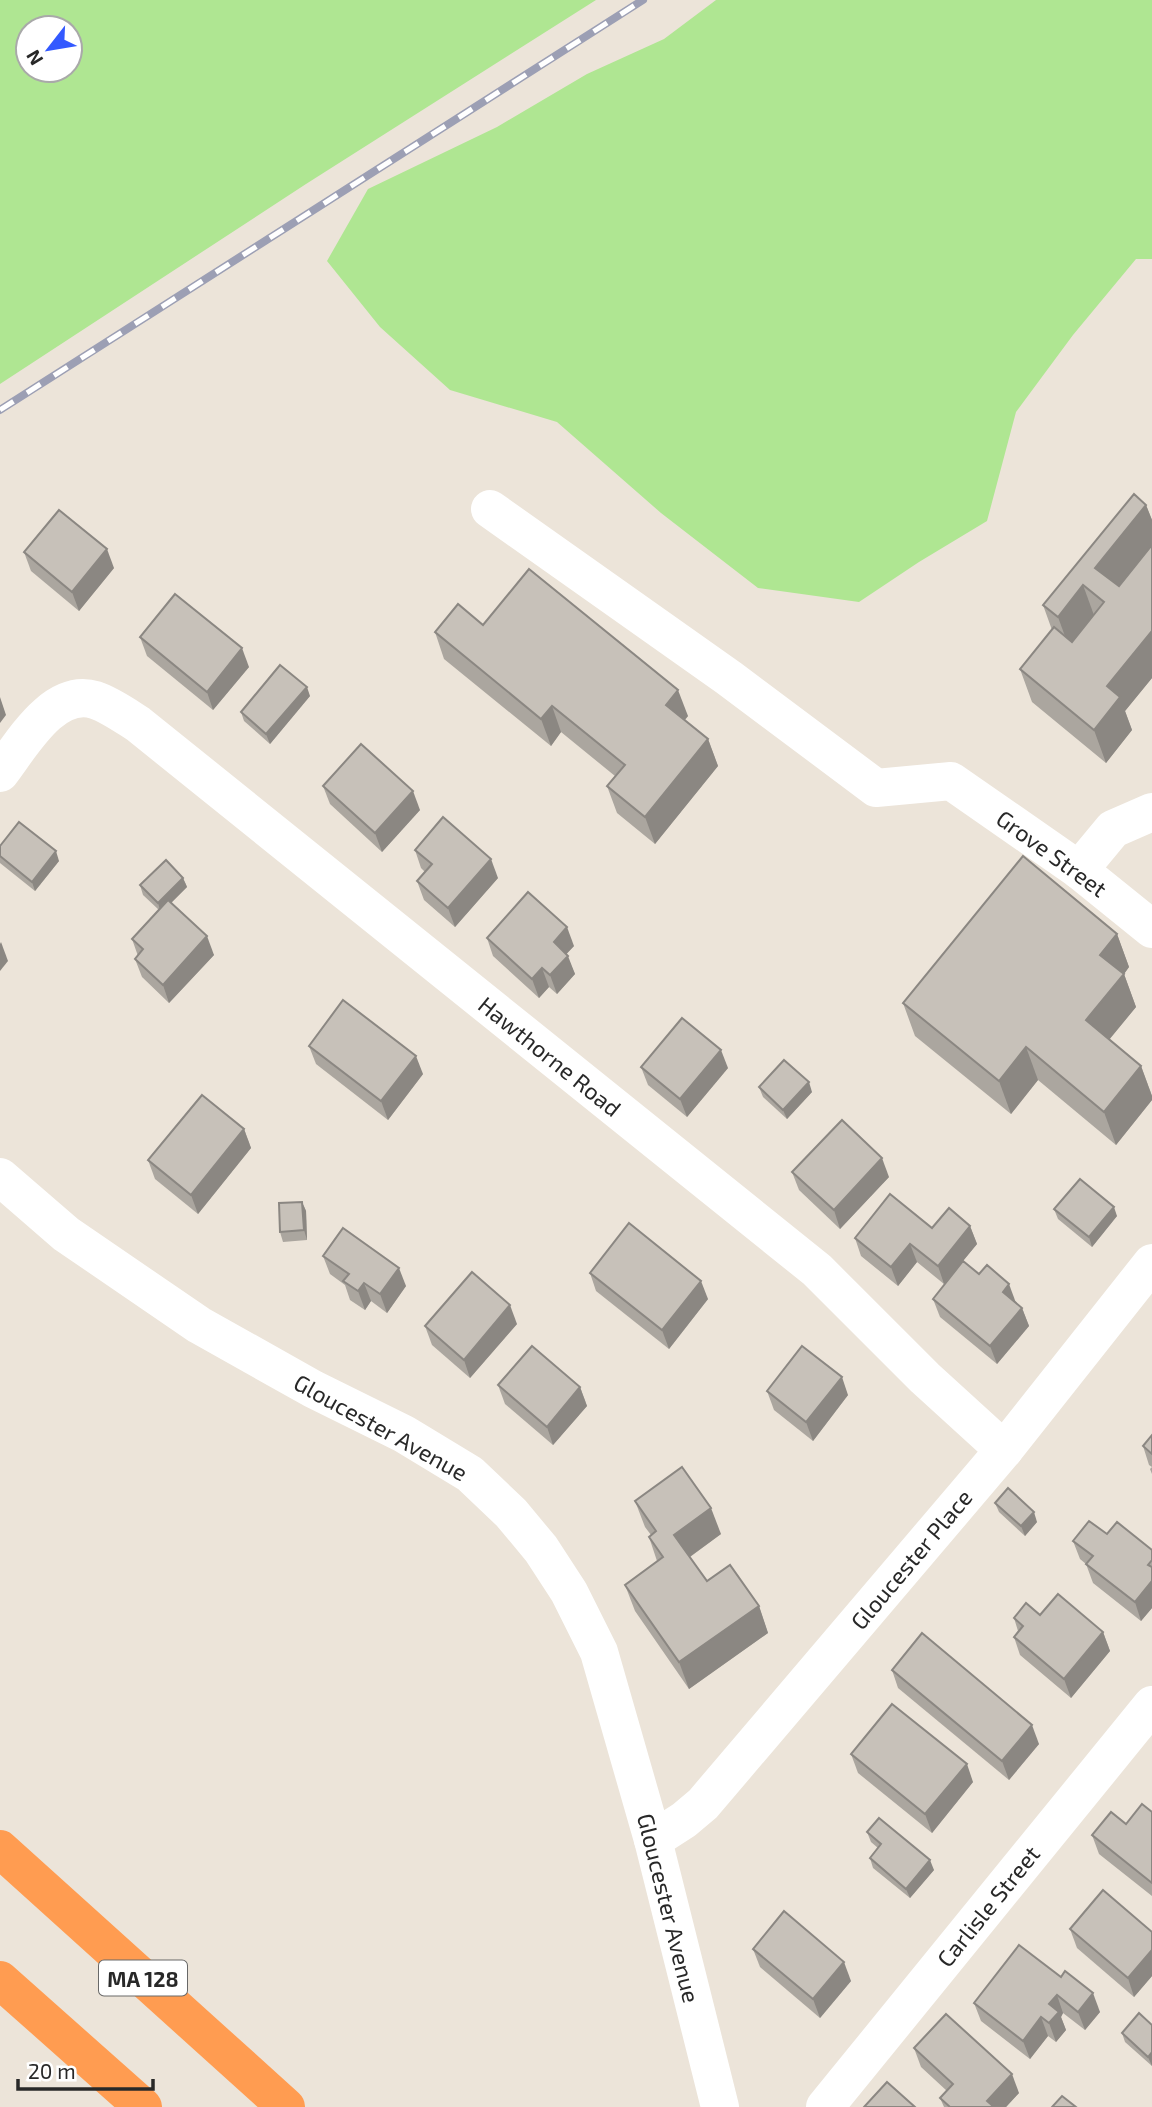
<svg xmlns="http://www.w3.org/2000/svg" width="1152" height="2107" viewBox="0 0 1152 2107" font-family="'Exo 2',sans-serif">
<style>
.green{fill:#afe692;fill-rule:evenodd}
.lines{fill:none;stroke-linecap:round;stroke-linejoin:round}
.minor{stroke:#fff;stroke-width:38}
.highway{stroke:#ff9c51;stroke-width:38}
.rail-casing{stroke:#9c9fb4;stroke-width:8}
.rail{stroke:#fff;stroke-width:5;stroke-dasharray:16;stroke-linecap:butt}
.wall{fill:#aba69f}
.shaded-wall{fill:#8b8782}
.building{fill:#c7c1b9;stroke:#8b8782;stroke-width:2}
.labels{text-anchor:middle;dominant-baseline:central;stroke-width:6;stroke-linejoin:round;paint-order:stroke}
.shield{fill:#fff;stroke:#686868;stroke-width:2}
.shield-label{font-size:21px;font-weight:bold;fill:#282828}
.street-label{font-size:23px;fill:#282828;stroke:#fff}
</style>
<rect width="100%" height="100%" fill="#ece4d9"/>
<g class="green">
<path d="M0 0H596L306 184 0 384ZM28 28H70V70H28Z"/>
<polygon points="716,0 1152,0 1152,259 1136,259 1073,335 1016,412 987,521 919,562 859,602 758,588 661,513 557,422 450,390 380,327 327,261 368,189 497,127 587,74 664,39"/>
</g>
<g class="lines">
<g class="minor">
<polyline points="490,509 729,678 876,788 951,781 1079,870 1152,929"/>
<path d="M0 773C21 746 53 687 95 700 110 705 124 715 138 724L817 1270 925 1378 1004 1450"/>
<polyline points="1079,870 1113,829 1152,812"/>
<polyline points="0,1177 66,1234 199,1325 313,1389 404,1434 470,1474 511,1513 541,1549 569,1592 599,1652 653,1840 720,2107"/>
<polyline points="653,1840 684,1820 703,1804 1004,1450 1152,1263"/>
<polyline points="825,2107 1152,1705"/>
</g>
<g class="highway">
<polyline points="0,1849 286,2107"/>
<polyline points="0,1980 143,2107"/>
</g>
<g class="rail-casing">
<polyline id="rail" points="0,410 643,0"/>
</g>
<use href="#rail" class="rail"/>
</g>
<g class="wall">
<polygon points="1146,505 1152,520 1152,678 1125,711 1132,730 1106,763 1032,702 1020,669 1052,630 1043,605"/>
<polygon points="24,552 114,568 79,611 31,571"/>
<polygon points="483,625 688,716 685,720 708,739 718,766 655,844 617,813 607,786 615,776 561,732 551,746 444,659 435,632"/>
<polygon points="140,637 249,667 213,710 147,656"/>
<polygon points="310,696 270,744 244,721 241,712"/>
<polygon points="323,786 420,810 382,852 330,804"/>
<polygon points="0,846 59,861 35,891 0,863"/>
<polygon points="415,850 498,878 455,927 424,900 417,881 425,872 421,868"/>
<polygon points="183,878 187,887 171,903 214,955 169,1003 142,977 135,959 138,956 132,939 159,910 143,895 140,885"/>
<polygon points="1117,934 1129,967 1124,974 1136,1007 1109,1040 1141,1066 1152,1096 1152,1100 1116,1145 1038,1080 1011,1114 915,1036 903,1003"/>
<polygon points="487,938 574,946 566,954 575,974 557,994 549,987 539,998 493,956"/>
<polygon points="309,1046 423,1074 388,1120 316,1064"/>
<polygon points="641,1067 728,1068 687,1117 648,1085"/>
<polygon points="759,1087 812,1092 787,1119 763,1097"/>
<polygon points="244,1129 251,1148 198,1214 155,1179 148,1160"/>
<polygon points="792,1172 889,1177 840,1229 799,1190"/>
<polygon points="302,1202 306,1211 307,1240 283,1242 280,1232"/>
<polygon points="1054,1209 1117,1216 1092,1247 1058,1219"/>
<polygon points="970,1226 977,1244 944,1284 917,1262 898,1286 861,1256 855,1238 932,1228"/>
<polygon points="323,1256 406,1286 387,1313 371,1301 365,1310 350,1300 345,1285 330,1274"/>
<polygon points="590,1273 708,1299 669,1349 596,1291"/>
<polygon points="979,1274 1022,1308 1029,1326 997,1364 940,1317 933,1299"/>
<polygon points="517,1324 470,1378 432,1345 425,1326"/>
<polygon points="498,1385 580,1387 587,1406 553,1445 505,1404"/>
<polygon points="767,1391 848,1395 813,1441 774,1410"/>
<polygon points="1152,1435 1152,1474 1150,1469 1152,1467 1149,1465 1143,1446"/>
<polygon points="635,1501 721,1534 690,1557 707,1581 759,1606 768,1633 689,1689 635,1611 625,1585 657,1561 649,1537 651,1535 645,1527"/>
<polygon points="995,1503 1037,1522 1025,1536 999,1512"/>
<polygon points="1107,1534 1152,1550 1152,1608 1141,1621 1093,1583 1086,1564 1080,1559 1073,1541"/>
<polygon points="1014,1618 1103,1632 1110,1651 1071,1698 1020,1655 1014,1637 1018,1631"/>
<polygon points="892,1670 1039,1744 1009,1780 898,1688"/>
<polygon points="851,1754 973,1782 932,1833 858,1773"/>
<polygon points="1152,1812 1152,1896 1099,1854 1092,1835 1126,1824"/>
<polygon points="867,1832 934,1870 910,1898 873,1868 870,1858 878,1848 871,1842"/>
<polygon points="1070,1929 1152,1932 1152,1976 1134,1997 1077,1948"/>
<polygon points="1019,1945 1100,2012 1085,2030 1063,2013 1061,2017 1066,2030 1056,2042 1048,2036 1030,2059 981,2021 974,2003"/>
<polygon points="753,1949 851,1981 820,2018 760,1967"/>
<polygon points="1152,2025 1152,2066 1125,2042 1122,2033"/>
<polygon points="914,2048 1019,2093 1006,2107 944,2107 940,2098 947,2091 921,2067"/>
</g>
<g class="shaded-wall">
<polygon points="1146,505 1152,520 1152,546 1107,601 1095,568"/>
<polygon points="107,549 114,568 79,611 72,592"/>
<polygon points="1083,585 1095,618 1070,650 1058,617"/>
<polygon points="1152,631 1152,678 1125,711 1132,730 1106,763 1094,730 1107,686"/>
<polygon points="242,648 249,667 213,710 207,692"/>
<polygon points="307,687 310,696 270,744 266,734"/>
<polygon points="678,690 688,716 675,731 666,705"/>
<polygon points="0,697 6,715 0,723"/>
<polygon points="552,706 561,732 551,746 541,719"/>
<polygon points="708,739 718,766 655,844 645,817"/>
<polygon points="413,791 420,810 382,852 375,833"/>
<polygon points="56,851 59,861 35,891 32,882"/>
<polygon points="491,859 498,878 455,927 448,908"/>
<polygon points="183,878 187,887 161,913 158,903"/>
<polygon points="567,927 574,946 560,961 554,942"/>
<polygon points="1117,934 1129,967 1124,974 1136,1007 1098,1053 1086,1020 1100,955"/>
<polygon points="207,936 214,955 169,1003 163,985"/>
<polygon points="1,942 8,961 0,971 0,944"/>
<polygon points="568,956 575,974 557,994 550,975"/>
<polygon points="542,968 549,987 539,998 532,979"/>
<polygon points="1026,1047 1038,1080 1011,1114 999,1081"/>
<polygon points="721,1050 728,1068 687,1117 680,1099"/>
<polygon points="416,1056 423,1074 388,1120 381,1101"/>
<polygon points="1141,1066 1152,1096 1152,1100 1116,1145 1104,1112"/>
<polygon points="809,1082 812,1092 787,1119 783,1110"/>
<polygon points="244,1129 251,1148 198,1214 191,1195"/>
<polygon points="882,1158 889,1177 840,1229 834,1210"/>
<polygon points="302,1202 306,1211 307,1240 304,1230"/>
<polygon points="1114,1207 1117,1216 1092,1247 1089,1237"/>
<polygon points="970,1226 977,1244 944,1284 938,1266"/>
<polygon points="910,1244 917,1262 898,1286 891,1267"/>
<polygon points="399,1268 406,1286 387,1313 380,1294"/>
<polygon points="701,1281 708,1299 669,1349 662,1330"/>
<polygon points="364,1283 371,1301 365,1310 358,1291"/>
<polygon points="1009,1284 1016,1303 1003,1292"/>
<polygon points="510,1305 517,1324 470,1378 464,1360"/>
<polygon points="1022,1308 1029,1326 997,1364 990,1346"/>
<polygon points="842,1377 848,1395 813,1441 806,1422"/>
<polygon points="580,1387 587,1406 553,1445 547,1427"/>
<polygon points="711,1508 721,1534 684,1561 674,1535"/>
<polygon points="1034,1512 1037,1522 1025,1536 1021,1526"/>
<polygon points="1152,1581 1152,1608 1141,1621 1135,1602"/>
<polygon points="759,1606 768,1633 689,1689 679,1662"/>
<polygon points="1103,1632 1110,1651 1071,1698 1064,1679"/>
<polygon points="1032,1725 1039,1744 1009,1780 1002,1761"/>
<polygon points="967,1764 973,1782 932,1833 925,1814"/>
<polygon points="930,1860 934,1870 910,1898 906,1889"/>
<polygon points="1152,1950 1152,1976 1134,1997 1128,1978"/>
<polygon points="844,1962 851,1981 820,2018 813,1999"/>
<polygon points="1093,1993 1100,2012 1085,2030 1078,2012"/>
<polygon points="1057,1995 1063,2013 1061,2017 1066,2030 1056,2042 1049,2023 1049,2004"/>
<polygon points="1041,2017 1048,2036 1030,2059 1023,2041"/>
<polygon points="1152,2052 1152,2066 1148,2057"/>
<polygon points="1012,2074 1019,2093 1006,2107 989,2107 987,2101"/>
</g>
<g class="building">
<polygon points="1134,494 1146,505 1095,568 1119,586 1152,545 1152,631 1107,686 1120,697 1094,730 1020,669 1054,627 1072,642 1104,602 1083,585 1058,617 1043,605"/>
<polygon points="59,510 107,549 72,592 24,552"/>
<polygon points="529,569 678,690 666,705 708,739 645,817 607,786 625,765 552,706 541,719 435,632 458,604 483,625"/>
<polygon points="175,594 242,648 207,692 140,637"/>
<polygon points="280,665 307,687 266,734 241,712"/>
<polygon points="361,744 413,791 375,833 323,786"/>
<polygon points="443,817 491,859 448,908 417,881 432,864 415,850"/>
<polygon points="19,822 56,851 32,882 0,856 0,846"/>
<polygon points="1023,856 1117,934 1100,955 1124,974 1086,1020 1141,1066 1104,1112 1026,1047 999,1081 903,1003"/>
<polygon points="166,860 183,878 158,903 140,885"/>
<polygon points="528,892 567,927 554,942 568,956 550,975 542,968 532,979 487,938"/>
<polygon points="168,900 207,936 163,985 135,959 143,949 132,939"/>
<polygon points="343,1000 416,1056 381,1101 309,1046"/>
<polygon points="682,1018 721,1050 680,1099 641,1067"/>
<polygon points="784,1060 809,1082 783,1110 759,1087"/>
<polygon points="202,1095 244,1129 191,1195 148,1160"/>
<polygon points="842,1120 882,1158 834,1210 792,1172"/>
<polygon points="1080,1179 1114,1207 1089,1237 1054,1209"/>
<polygon points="890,1194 932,1228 949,1208 970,1226 938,1266 910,1244 891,1267 855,1238"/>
<polygon points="302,1202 304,1230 280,1232 279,1203"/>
<polygon points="629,1223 701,1281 662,1330 590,1273"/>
<polygon points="343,1228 399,1268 380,1294 364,1283 358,1291 343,1281 349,1274 323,1256"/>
<polygon points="963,1261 979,1274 987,1265 1009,1284 1003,1292 1022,1308 990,1346 933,1299"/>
<polygon points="472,1272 510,1305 464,1360 425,1326"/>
<polygon points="532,1346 580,1387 547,1427 498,1385"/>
<polygon points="802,1346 842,1377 806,1422 767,1391"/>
<polygon points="1152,1435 1152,1454 1143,1446"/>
<polygon points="682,1467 711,1508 674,1535 707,1581 730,1565 759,1606 679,1662 625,1585 663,1557 649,1537 656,1531 635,1501"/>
<polygon points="1008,1488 1034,1512 1021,1526 995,1503"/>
<polygon points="1089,1521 1107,1534 1117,1522 1152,1550 1152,1560 1148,1565 1152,1567 1152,1581 1135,1602 1086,1564 1093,1556 1073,1541"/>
<polygon points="1058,1594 1103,1632 1064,1679 1014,1637 1023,1626 1014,1618 1026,1603 1040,1615"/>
<polygon points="922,1633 1032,1725 1002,1761 892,1670"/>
<polygon points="892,1704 967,1764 925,1814 851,1754"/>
<polygon points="1142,1804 1152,1812 1152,1883 1092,1835 1111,1812 1126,1824"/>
<polygon points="879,1818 930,1860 906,1889 870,1858 881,1844 867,1832"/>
<polygon points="1103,1890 1152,1932 1152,1950 1128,1978 1070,1929"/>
<polygon points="784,1911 844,1962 813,1999 753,1949"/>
<polygon points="1019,1945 1061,1977 1065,1971 1093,1993 1078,2012 1057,1995 1049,2004 1059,2012 1049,2023 1041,2017 1023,2041 974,2003"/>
<polygon points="1139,2013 1152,2025 1152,2052 1148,2057 1122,2033"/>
<polygon points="946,2014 1012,2074 987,2101 994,2107 950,2107 940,2098 953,2084 914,2048"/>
<polygon points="887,2082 915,2107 864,2107"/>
<polygon points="1062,2096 1076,2107 1052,2107"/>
</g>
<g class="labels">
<rect class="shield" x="99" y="1960.5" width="88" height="35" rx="5"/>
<g class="shield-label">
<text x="143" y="1978">MA 128</text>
</g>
<g class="street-label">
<text transform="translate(1052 853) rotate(36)">Grove Street</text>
<text transform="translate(550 1056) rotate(39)">Hawthorne Road</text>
<text transform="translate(381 1427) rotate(29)">Gloucester Avenue</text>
<text transform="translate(911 1559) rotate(-50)">Gloucester Place</text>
<text transform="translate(988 1906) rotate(-51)">Carlisle Street</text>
<text transform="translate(669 1908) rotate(76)">Gloucester Avenue</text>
</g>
</g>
<g transform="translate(49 49) rotate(239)"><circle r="33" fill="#ffffff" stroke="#a9a9a9" stroke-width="2"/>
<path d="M0-5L12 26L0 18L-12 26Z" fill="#3359ff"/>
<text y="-10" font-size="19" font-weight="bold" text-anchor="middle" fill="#282828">N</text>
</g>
<path d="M18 2079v10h135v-10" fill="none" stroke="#282828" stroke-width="3.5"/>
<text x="28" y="2079" font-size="21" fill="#282828" stroke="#ffffff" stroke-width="5" paint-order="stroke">20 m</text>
</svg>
